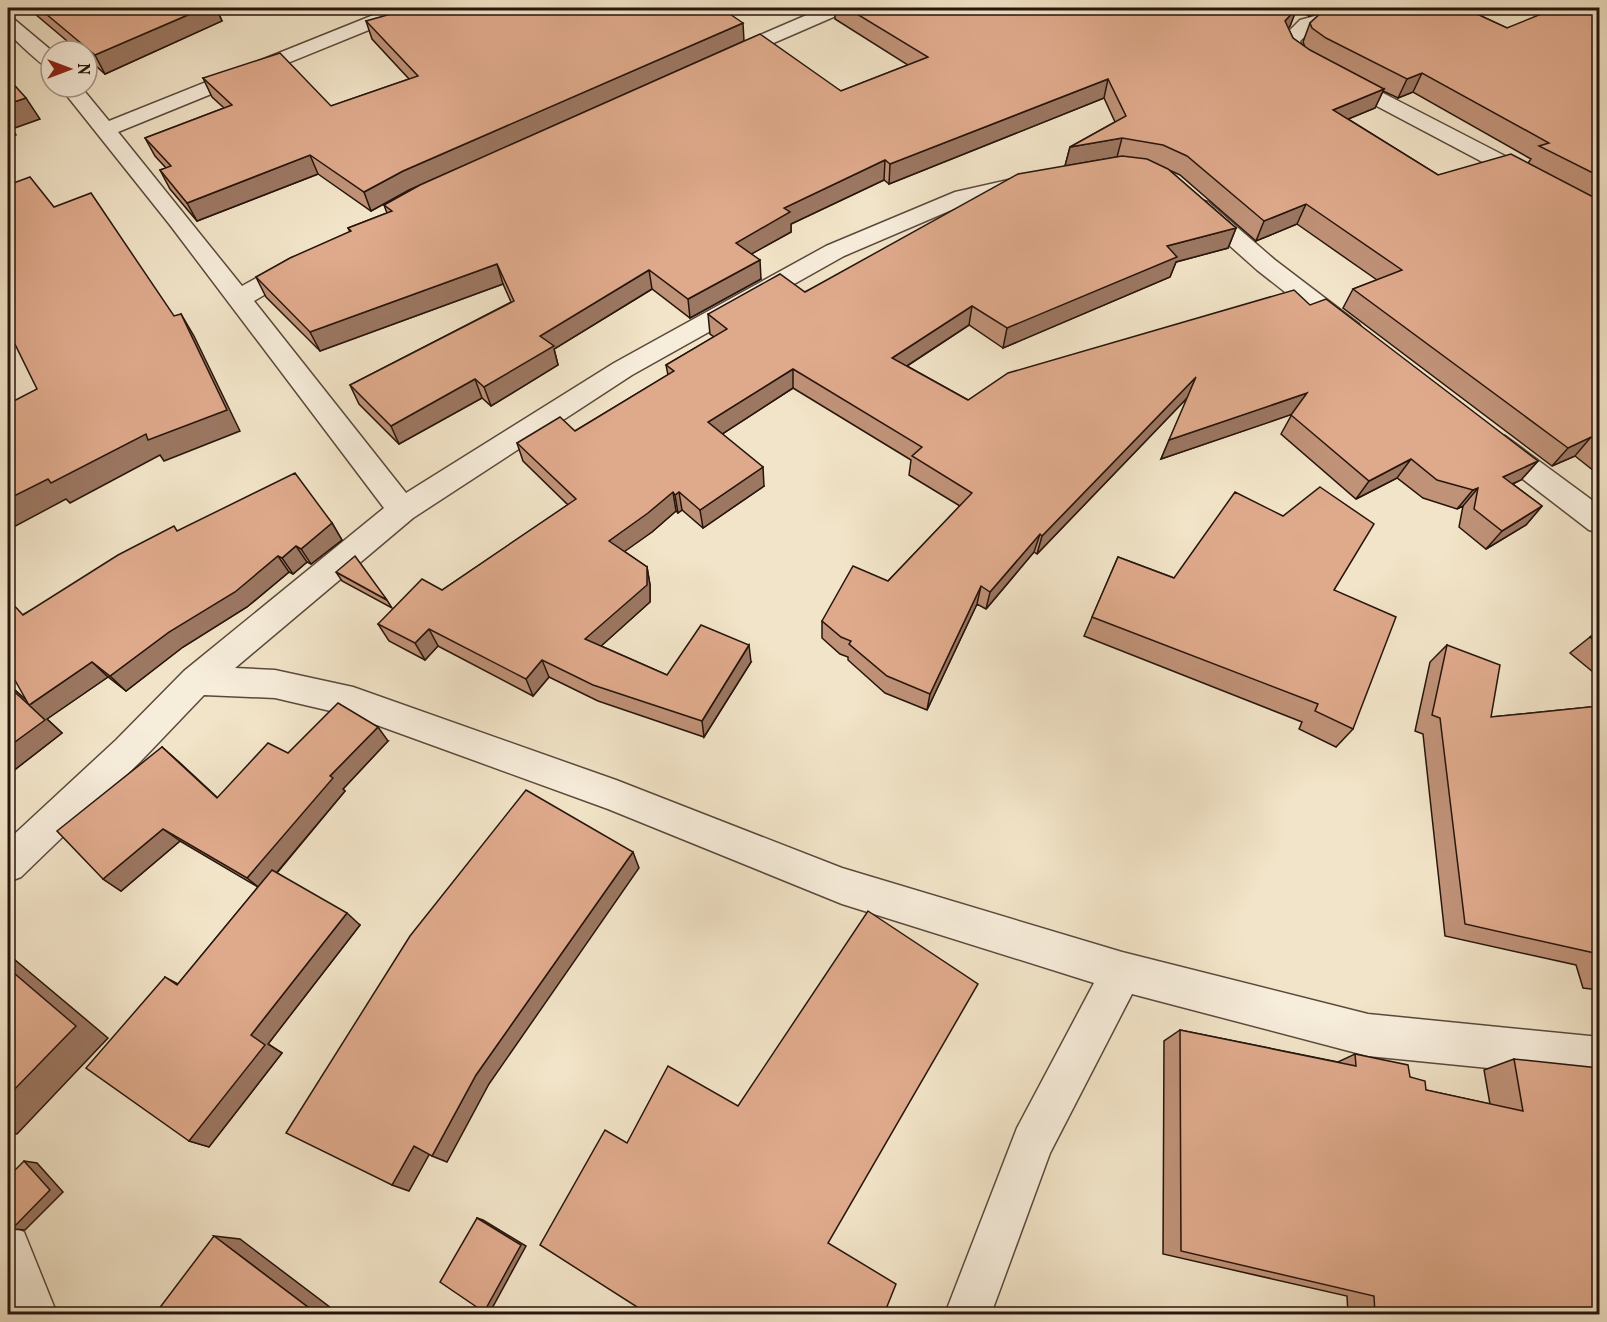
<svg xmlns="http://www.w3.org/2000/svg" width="1607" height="1322" viewBox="0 0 1607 1322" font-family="Vollkorn,serif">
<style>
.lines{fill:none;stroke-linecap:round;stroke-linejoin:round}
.street-casing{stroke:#5a493b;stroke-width:3}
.street{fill:#f7eddb;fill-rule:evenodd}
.wall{fill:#c09278;stroke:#27150c;stroke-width:1.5;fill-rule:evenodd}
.shaded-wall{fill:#9c7762;stroke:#27150c;stroke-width:1.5}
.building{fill:#dfaa8c;stroke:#27150c;stroke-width:1.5}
</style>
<rect width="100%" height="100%" fill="#f2e4c8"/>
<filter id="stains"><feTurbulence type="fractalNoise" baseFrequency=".00333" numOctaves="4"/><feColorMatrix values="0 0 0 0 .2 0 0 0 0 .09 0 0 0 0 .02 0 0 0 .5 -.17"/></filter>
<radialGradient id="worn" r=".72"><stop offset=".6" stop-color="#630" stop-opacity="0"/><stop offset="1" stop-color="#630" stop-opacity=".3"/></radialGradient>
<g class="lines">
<g class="street-casing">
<g id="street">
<polygon points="391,8 415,8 413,12 118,132 242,286 292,258 301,255 310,258 313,263 310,268 254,301 406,493 614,363 826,246 955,192 1030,175 1038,177 1041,182 1038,187 970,202 844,256 632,375 413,518 235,668 275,670 353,687 616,780 842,868 1122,952 1368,1014 1600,1037 1600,1079 1368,1056 1132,994 1050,1153 991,1314 945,1314 1017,1128 1094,983 842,904 608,809 352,716 275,698 204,695 140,762 21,877 8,882 8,840 116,740 184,671 384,508 170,225 60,87 81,87 109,121"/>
<polygon points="823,8 847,8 845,12 732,61 718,61 715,57 718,53"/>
<polygon points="1345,8 1374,8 1372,12 1314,28 1300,41 1303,48 1317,59 1600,205 1600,222 1592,220 1303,67 1287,55 1280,40 1300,20"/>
<path d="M8 18 15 20 52 51 51 69C42 67 17 41 8 33Z"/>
<polygon points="1200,200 1208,202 1275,260 1359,324 1363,330 1359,336 1350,339 1341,336 1257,270 1192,212 1188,207 1192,202"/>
<polygon points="1495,433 1505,436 1600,506 1600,533 1589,530 1485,450 1481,443 1485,436"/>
<polygon points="8,1225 24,1232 57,1314 11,1314 8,1306"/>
</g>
</g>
<use href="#street" class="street"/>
</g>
<g class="wall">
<polygon points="28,8 216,8 222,21 105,74 87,58 87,51 79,51"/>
<path d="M835 8H1464L1507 28 1599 8V475L1575 456 1552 466 1343 308 1353 289 1377 280 1297 224 1256 241 1180 175 1169 170 1236 228 1228 248 1176 262 1170 277 1003 348 969 325 907 366 968 400 1310 305 1538 461 1521 480 1513 484 1542 506 1526 525 1486 549 1459 527 1463 506 1457 509 1423 498 1397 478 1356 499 1281 434 1292 414 1161 459 1188 397 1037 554 1034 552 986 609 977 604 927 710 885 693 848 660V657L840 654 822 638V621L888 581 960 506 909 475 911 460 793 388 722 434 764 486 703 528 682 510 678 513 676 511 652 532 624 551 647 567 650 585V602L601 646 667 675 751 662 704 737 598 701 549 677 533 696 438 646 425 660 389 641 378 624 442 590 568 505 523 461 517 443 575 431 668 375 666 365 714 337 710 334 708 314 805 292 1065 166 1070 147 1115 122 1104 98 889 184 884 180 791 224V232L751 254 761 279 690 318 652 289 554 349 558 365 491 406 482 398 399 444 359 404 350 385 511 302 503 284 320 351 266 297 256 277 350 232 348 228 387 213 384 205 419 186 409 190 371 211 318 174 197 221 170 189 160 170 166 168 155 156 145 138 224 108 212 97 203 78 331 106 409 79 372 39 366 21 744 41 841 91 908 65 835 19ZM1296 10 1309 16 1322 12 1310 23 1303 42 1305 47 1293 38 1288 28 1290 26ZM1383 91 1398 98 1413 92 1531 159 1528 163 1438 175 1348 119 1375 108Z"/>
<polygon points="332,523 342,540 311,564 307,562 293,574 289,572 247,607 183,647 126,691 108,677 47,719 62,733 8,775 8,684 26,700 24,614 178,531"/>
<polygon points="1118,557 1174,578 1334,590 1353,729 1336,747 1299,729 1302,722 1084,636"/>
<polygon points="336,572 387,600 392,608 342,581"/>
<polygon points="1599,630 1599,677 1570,653 1590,637"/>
<polygon points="1447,645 1491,717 1599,706 1599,990 1583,988 1576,965 1445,936 1423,734 1415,731 1430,662"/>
<polygon points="388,741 343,789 345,791 277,873 360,925 268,1044 282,1053 209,1147 189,1141 165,977 178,984 258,887 180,841 121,891 103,879 162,747 217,798 288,753"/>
<polygon points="1180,1030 1338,1062 1355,1054 1410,1077 1426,1090 1490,1104 1484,1070 1514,1059 1599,1314 1348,1314 1347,1296 1163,1254 1164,1041"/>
</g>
<g class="shaded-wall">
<polygon points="204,8 216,8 222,21 105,74 95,55"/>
<polygon points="1297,8 1290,26 1278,40 1285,21"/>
<polygon points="1312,8 1339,8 1309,16"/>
<polygon points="743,23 744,41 409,190 371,211 364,192 403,171"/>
<polygon points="1422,73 1413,92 1398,98 1407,79"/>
<polygon points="1108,79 1104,98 889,184 890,164"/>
<polygon points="1384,89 1375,108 1324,129 1333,110"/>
<polygon points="26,98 40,119 12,129 16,135 8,138 8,104"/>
<polygon points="1122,138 1117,157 1065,166 1070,147"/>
<polygon points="310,155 318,174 197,221 187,203"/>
<polygon points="885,160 884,180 791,224 791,232 737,262 736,243 784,208"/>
<polygon points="1306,204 1297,224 1256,241 1264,221"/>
<polygon points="1236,228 1228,248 1176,262 1170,277 1003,348 1007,328 1167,246"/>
<polygon points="760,260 761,279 690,318 688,299"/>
<polygon points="497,264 503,284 320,351 310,332"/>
<polygon points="649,270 652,289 554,349 558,365 491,406 484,387 540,336"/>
<polygon points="972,306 969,325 890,377 892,358"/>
<polygon points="181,314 194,336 240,431 164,461 160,455 70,503 66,499 8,530 8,499"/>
<polygon points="793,369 793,388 710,442 708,422"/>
<polygon points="1196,377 1188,397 1037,554 1042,536"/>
<polygon points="475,379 482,398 399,444 391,426"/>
<polygon points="1307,393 1296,413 1161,459 1169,440"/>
<polygon points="1591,437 1575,456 1552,466 1568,448"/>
<polygon points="1411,459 1397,478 1356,499 1369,481"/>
<polygon points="1538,461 1521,480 1487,495 1503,477"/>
<polygon points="763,467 764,486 703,528 700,510"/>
<polygon points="1478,488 1463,506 1457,509 1473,490"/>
<polygon points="673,492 676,511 652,532 614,559 609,541"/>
<polygon points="679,492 682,510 678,513 675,495"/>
<polygon points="1542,506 1526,525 1486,549 1502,531"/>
<polygon points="332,523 342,540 311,564 301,549"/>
<polygon points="1040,534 1034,552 986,609 990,592"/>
<polygon points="296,546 307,562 293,574 282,558"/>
<polygon points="278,556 289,572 247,607 183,647 126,691 110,676 169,632"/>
<polygon points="647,567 650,585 650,602 590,656 585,639"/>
<polygon points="981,586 977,604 927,710 930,694"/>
<polygon points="429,629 438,646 425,660 415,643"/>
<polygon points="749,645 751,662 704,737 702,721"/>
<polygon points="542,660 549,677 533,696 526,679"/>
<polygon points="92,662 108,677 47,719 62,733 8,775 8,684 31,704"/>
<polygon points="378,727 388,741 343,789 345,791 262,890 247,878 330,776"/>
<polygon points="162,747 178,761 232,811 217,798"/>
<polygon points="163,829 180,841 121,891 103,879"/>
<polygon points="633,852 639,868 489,1084 447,1162 432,1156 476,1075"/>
<polygon points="347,913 360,925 268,1044 282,1053 209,1147 189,1141 251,1035"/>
<polygon points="8,954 108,1038 17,1134 8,1132"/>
<polygon points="414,1146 430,1153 409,1191 392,1185"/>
<polygon points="24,1161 37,1163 63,1192 25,1230 12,1229"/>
<polygon points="477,1218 483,1220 526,1246 490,1312 484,1312"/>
<polygon points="214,1236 240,1239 339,1314 317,1314"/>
</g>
<g class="building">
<polygon points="39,8 204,8 95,55"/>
<polygon points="412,8 721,8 743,23 403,171 364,192 310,155 187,203 160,170 171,166 145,138 232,105 203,78 280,53 331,106 418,76 366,21"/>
<polygon points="847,8 1297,8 1285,21 1293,38 1310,50 1384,89 1333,110 1438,175 1511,154 1599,200 1599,443 1591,437 1568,448 1353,289 1402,270 1306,204 1264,221 1187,156 1163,145 1122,138 1070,147 1126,116 1108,79 890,164 885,160 784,208 790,212 736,243 760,260 688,299 649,270 540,336 554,346 484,387 475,379 391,426 350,385 514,301 497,264 310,332 256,277 290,258 351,231 348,228 392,211 384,205 420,185 760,34 841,91 928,57"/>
<polygon points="1337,8 1464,8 1507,28 1556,8 1599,8 1599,176 1539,146 1549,143 1422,73 1407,79 1326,38 1312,28 1310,23 1323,11"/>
<polygon points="8,78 26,98 8,104"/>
<polygon points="1122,156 1147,159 1168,169 1236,228 1167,246 1177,257 1007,328 972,306 892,358 968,400 1008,373 1294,290 1310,305 1326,299 1538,461 1503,477 1542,506 1502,531 1474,509 1478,488 1473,490 1437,480 1411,459 1369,481 1291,415 1307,393 1169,440 1196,377 1042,536 1040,534 990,592 981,586 930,694 887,676 849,644 851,641 841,637 822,621 853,566 888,581 972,493 912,456 922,447 793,369 708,422 763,467 700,510 679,492 675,495 673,492 648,513 609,541 647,567 647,585 585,639 667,675 701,625 749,645 702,721 593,685 542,660 526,679 429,629 415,643 378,624 422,579 442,590 576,499 517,443 560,417 575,431 674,371 666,365 727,329 708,314 780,274 805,292 1018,174"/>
<polygon points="30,177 54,207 91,193 174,316 181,314 227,410 148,440 146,434 51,483 48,479 8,499 8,404 37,389 8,330 8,185"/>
<polygon points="295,473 332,523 301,549 296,546 282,558 278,556 235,592 169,632 110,676 92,662 29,705 45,720 8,747 8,686 29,705 8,668 8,603 10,601 23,615 118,555 174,526 177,531"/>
<polygon points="1320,487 1374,524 1334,590 1396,617 1353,729 1315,711 1318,704 1092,617 1118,557 1174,578 1235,492 1283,516"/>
<polygon points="355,556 387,600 336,572"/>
<polygon points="1599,630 1599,645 1590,637"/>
<polygon points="1447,645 1500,665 1491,717 1599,706 1599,954 1465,924 1440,718 1432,715"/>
<polygon points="338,703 378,727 330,776 333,778 247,878 163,829 103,879 57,831 162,747 217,798 268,743 288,753"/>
<polygon points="526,790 633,852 476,1075 432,1156 414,1146 392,1185 286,1133 410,936"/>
<polygon points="272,870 347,913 251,1035 265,1045 189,1141 86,1068 165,977 177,985"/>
<polygon points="868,911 978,984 828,1243 896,1284 884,1314 648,1314 540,1245 605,1130 627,1143 668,1066 738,1106"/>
<polygon points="8,968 76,1026 8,1096"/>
<polygon points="1180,1030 1356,1066 1355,1054 1408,1065 1410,1077 1425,1081 1426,1090 1523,1111 1514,1059 1599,1068 1599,1314 1375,1314 1374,1296 1181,1251"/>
<polygon points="24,1161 50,1190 12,1229 8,1228 8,1177"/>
<polygon points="477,1218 521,1245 484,1312 440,1282"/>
<polygon points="214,1236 317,1314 155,1314"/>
</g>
<rect width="1607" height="1322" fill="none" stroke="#f2e4c8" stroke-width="30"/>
<rect x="9" y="9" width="1589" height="1304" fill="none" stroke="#27150c" stroke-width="3"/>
<rect x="15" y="15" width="1577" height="1292" fill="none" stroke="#27150c" stroke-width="1.5"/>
<g transform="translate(69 69) rotate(90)"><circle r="28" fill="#f7eddb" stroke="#a49788" stroke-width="1.5"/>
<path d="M0-4.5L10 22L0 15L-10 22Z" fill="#8f2418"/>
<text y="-9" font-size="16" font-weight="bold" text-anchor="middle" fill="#27150c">N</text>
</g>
<rect width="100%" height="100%" filter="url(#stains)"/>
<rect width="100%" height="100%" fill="url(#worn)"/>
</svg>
